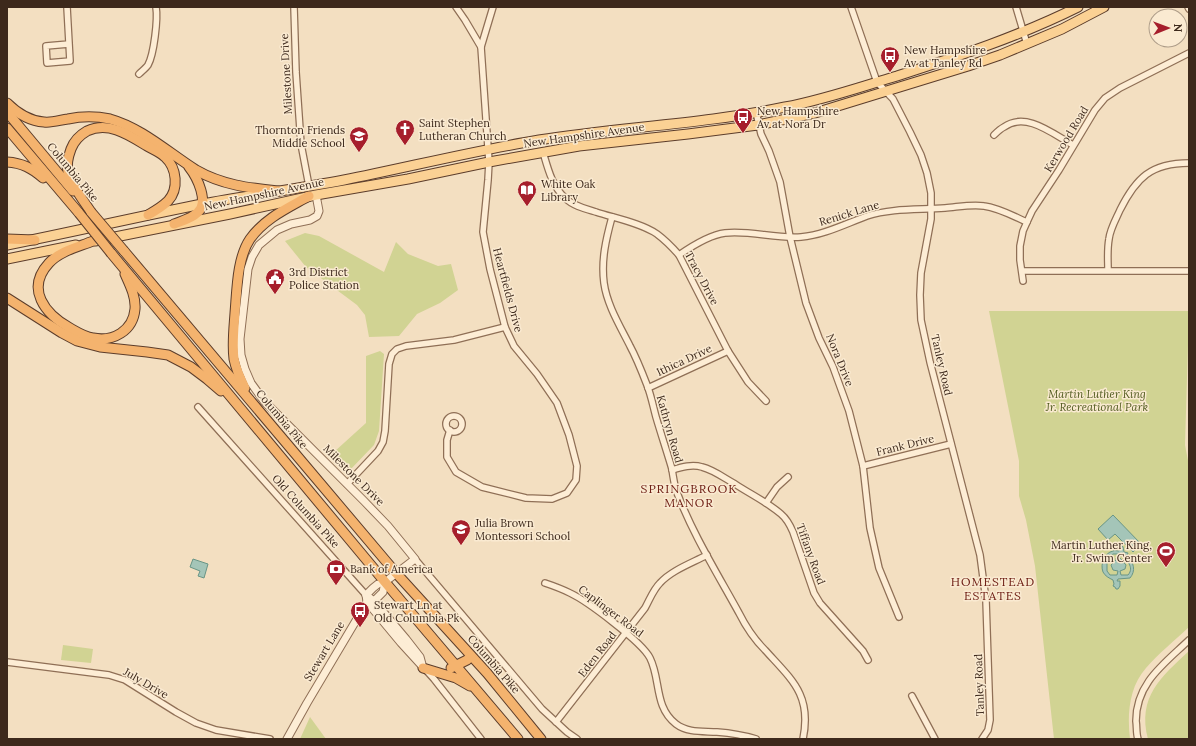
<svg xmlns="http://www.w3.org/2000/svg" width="1196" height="746" viewBox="0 0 1196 746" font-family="Lora,serif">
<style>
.green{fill:#d1d393}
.water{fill:#a4c5b8;stroke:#699586;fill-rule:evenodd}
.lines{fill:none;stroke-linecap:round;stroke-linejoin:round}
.minor-casing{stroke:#8f6f56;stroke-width:8}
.tertiary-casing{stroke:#8f6f56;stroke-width:9}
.primary-casing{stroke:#5c3d2b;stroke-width:11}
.trunk-casing{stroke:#5c3d2b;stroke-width:11}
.minor{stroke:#fdedd5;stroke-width:5.5}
.tertiary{stroke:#fdedd5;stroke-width:7}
.primary{stroke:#fbd194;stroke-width:9}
.trunk{stroke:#f4b36e;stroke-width:9}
.trunk-bridge-casing{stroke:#5c3d2b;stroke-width:11;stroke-linecap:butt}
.trunk-bridge{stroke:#f4b36e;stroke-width:9}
.labels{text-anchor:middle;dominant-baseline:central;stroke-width:3;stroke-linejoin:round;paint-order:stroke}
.poi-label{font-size:11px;fill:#3d291c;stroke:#faead1;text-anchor:start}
.street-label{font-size:11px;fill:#3d291c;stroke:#faead1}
.park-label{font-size:11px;font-style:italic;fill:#525c20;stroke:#faead1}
.neighbourhood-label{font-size:12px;letter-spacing:1px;fill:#6f2016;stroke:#faead1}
</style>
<rect width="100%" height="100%" fill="#f3dfc1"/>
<g class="green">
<polygon points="305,233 319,236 384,272 396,242 408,254 438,266 451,264 458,290 440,303 417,314 399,336 369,337 365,315 357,305 306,267 285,241"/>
<path d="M989 311H1189L1185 445 1189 466V627C1175 640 1158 654 1146 668 1129 687 1127 715 1130 739H1054L1035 566 1026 520 1019 496V461Z"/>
<polygon points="380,351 384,354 379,431 374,445 349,471 334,452 366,423 366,356"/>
<polygon points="63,645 93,649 91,663 61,660"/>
<path d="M1189 651V739H1148C1137 697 1161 677 1189 651Z"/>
<polygon points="310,717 326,739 300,739"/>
</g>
<g class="water">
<polygon points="1113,515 1141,544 1133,552 1115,534 1108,540 1098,529"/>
<path d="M1116 544H1121L1123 547 1124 552 1128 553 1127 556C1134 562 1136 571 1130 578L1118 579 1117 581H1120V586L1118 589H1116L1115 587 1113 586 1114 584 1113 580C1109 578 1105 576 1103 572 1100 564 1104 553 1113 551 1115 550 1117 551 1119 551V549H1116ZM1113 554H1121C1126 560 1135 567 1128 575H1121L1120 571 1125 569 1126 565 1119 557 1116 558V560L1111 565 1113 570 1118 571 1117 575H1110L1107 571V559Z"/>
<polygon points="193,559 208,564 204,578 198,576 200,571 190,567"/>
</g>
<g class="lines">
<g class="minor-casing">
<g id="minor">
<polyline points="67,7 70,61 47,63 46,46 69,44"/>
<polyline points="294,7 296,72 301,144 309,186"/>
<polyline points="456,7 465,20 481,47"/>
<polyline points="851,7 877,82 893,99 910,132 921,155 927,173 931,193 931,219 921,273 920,295 921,320 930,362 980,555 986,600 990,720 988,730 982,739"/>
<polyline points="1016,7 1027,44"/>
<polyline points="1188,7 1189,9"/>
<path d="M139 74C142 71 146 68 148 65 154 54 158 19 156 7"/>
<polyline points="756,112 761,134 769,151 780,182 790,237 806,303 819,338 833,367 849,411 863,466 870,528 879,568 899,617"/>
<path d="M994 135C997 132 1000 129 1004 127 1026 111 1053 134 1073 145"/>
<path d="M543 152C548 169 552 186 565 198 573 206 586 209 596 212 614 218 641 223 657 234 665 240 672 247 679 255L728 351 748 382 766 401"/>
<path d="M612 217C606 239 601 260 604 283 607 305 620 326 630 346 637 359 642 372 647 385 651 395 653 406 656 417 661 434 667 452 672 469 673 476 674 483 676 490 692 533 717 573 739 613 746 627 754 639 765 650 792 680 812 695 803 739"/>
<path d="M679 255C692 246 709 235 725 233 750 230 775 239 801 237 824 235 845 224 867 216 892 208 919 210 945 208 958 207 972 204 984 206 999 208 1013 216 1027 222"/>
<path d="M1108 270C1108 260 1107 250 1109 239 1110 229 1116 219 1120 210 1136 178 1151 163 1189 163"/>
<polyline points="1022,271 1189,271"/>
<polyline points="1023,281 1020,260 1020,246 1023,231 1027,222 1032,211 1059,170 1095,110 1105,98 1120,88 1189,53"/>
<polyline points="648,388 728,351"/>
<polyline points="198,407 366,595"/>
<circle cx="454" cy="424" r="8"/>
<polyline points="450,430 447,440 447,457 456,472 482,487 526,498 552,499 567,493 576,480 577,466 569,435 557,403 537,374 514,346 505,327 490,269 483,232 488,180 489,162 481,47 493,7"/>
<polyline points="863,466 951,444"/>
<path d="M672 470C682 467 692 464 702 467 714 470 724 478 735 484 750 494 767 502 781 514 787 519 790 525 793 532L814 593 820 603 863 651 868 660"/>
<polyline points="347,484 378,451 383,442 385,431 389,364 392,354 397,349 406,346 454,340 505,327"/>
<polyline points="766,503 777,487 788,477"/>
<polyline points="415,559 542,709 567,732 577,739"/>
<path d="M545 583C554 586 562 589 570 593 587 601 642 642 650 658 661 680 654 707 676 724 688 733 703 731 717 732 730 733 743 735 756 739"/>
<polyline points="7,662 109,675 125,680 176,712 196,723 216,730 270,739"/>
<polyline points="425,669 434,679 481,739"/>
<polyline points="912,696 935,739"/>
<path d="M556 722 645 608C650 599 653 590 660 583 672 570 692 563 707 555"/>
<path d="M1138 739C1136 733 1137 727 1136 721 1136 683 1164 664 1189 640"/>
</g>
</g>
<g class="tertiary-casing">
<g id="tertiary">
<polyline points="366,595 374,601 406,639 420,657 423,668"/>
<polyline points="374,601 383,592 385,582"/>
<polyline points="367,602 401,643 422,666"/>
<polyline points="287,739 307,703 367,602 366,595 373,588 378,584 385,582 415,559 388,526 364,501 264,401 251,383 245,369 241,355 240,339 248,269 252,257 259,245 277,230 291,224 310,220 317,216 319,211 316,195"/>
</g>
</g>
<g class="primary-casing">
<g id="primary">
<polyline points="95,241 230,214 316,195 408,179 489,162 579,146 688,134 758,125 815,113 968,66 1000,55 1062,29 1104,7"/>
<path d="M7 245C72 232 137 217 202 204 249 195 297 189 344 180 409 167 473 151 539 140 621 127 704 124 785 107 823 100 860 87 897 76 959 56 1020 36 1078 7"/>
<polyline points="7,259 76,245"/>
</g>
</g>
<g class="trunk-casing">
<g id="trunk">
<path d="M7 103C17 113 29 121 44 122 52 123 60 120 68 119 82 116 96 116 110 119 142 128 169 153 196 170 222 185 249 188 278 191"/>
<polyline points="7,112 73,191"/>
<polyline points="7,128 79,213"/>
<path d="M7 162C22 163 32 168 43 178"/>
<path d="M91 212C83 200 72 186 68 172 66 164 68 157 71 149 74 141 80 135 87 131 109 121 129 135 147 146 152 149 160 152 165 157 177 168 179 189 168 201 162 207 155 211 148 215"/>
<path d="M174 224C181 221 191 219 197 213 210 203 197 177 189 167"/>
<polyline points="7,239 35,240"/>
<path d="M93 241C78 247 60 251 49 263 25 289 45 314 70 328 77 332 85 337 93 338 113 342 133 331 135 309 136 297 130 285 125 274"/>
<polyline points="124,251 396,573 487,673 541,739"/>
<polyline points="111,253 385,582 518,739"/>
<polyline points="7,298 62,333 77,341 100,347 147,352 168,355 191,367 207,379 221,391"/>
<path d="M245 388C240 378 236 369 234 359 232 344 234 328 235 313 237 290 237 258 250 239 265 218 288 208 309 196"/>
<polyline points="423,668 456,678 470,686"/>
<polyline points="451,668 467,660 471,656"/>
</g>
</g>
<use href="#minor" class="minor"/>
<use href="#tertiary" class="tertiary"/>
<use href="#primary" class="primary"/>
<use href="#trunk" class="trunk"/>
<g class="trunk-bridge-casing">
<g id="trunk-bridge">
<polyline points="91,212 124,251"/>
<polyline points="79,213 111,253"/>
</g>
</g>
<use href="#trunk-bridge" class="trunk-bridge"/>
</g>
<defs>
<g id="bus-pin" transform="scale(1)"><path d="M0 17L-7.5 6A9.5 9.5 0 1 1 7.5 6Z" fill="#a61e2c" stroke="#faead1"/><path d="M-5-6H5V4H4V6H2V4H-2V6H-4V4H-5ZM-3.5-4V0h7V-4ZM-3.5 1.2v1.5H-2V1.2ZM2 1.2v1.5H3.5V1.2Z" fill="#fff"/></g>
<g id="church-pin" transform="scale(1)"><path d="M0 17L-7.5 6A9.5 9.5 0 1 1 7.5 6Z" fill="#a61e2c" stroke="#faead1"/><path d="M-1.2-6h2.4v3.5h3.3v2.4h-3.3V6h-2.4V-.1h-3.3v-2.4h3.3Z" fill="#fff"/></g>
<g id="school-pin" transform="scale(1)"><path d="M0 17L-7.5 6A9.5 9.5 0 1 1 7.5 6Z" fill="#a61e2c" stroke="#faead1"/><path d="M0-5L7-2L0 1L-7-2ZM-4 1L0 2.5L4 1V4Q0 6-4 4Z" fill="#fff"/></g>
<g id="library-pin" transform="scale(1)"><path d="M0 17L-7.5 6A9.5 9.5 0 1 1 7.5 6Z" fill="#a61e2c" stroke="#faead1"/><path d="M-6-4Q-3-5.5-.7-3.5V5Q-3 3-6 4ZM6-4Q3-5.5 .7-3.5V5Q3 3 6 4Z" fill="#fff"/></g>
<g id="civic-pin" transform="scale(1)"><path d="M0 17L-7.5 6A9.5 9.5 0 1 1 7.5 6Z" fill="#a61e2c" stroke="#faead1"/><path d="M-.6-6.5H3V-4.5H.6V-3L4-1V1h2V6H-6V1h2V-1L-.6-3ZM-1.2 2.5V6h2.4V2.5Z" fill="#fff"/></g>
<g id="stadium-pin" transform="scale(1)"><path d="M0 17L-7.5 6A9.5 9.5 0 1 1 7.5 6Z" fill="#a61e2c" stroke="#faead1"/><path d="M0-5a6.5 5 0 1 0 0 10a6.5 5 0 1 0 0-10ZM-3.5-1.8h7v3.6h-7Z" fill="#fff"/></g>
<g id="bank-pin" transform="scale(1)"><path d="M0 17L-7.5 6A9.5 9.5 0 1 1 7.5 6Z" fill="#a61e2c" stroke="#faead1"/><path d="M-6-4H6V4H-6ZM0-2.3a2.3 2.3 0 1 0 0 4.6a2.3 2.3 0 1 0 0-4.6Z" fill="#fff"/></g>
</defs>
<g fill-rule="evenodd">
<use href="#bus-pin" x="890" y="56"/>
<use href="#bus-pin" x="743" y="117"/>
<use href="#church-pin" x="405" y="129"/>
<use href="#school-pin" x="359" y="136"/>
<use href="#library-pin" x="527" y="190"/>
<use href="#civic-pin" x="275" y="278"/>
<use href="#school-pin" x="461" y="529"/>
<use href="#stadium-pin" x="1166" y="551"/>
<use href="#bank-pin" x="336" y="569"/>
<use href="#bus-pin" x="360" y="611"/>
</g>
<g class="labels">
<g class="poi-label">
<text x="904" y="50">New Hampshire<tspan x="904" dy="13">Av at Tanley Rd</tspan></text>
<text x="757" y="111">New Hampshire<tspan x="757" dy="13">Av at Nora Dr</tspan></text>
<text x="419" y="123">Saint Stephen<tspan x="419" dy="13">Lutheran Church</tspan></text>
<text x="345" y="130" text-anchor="end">Thornton Friends<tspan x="345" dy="13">Middle School</tspan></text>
<text x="541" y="184">White Oak<tspan x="541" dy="13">Library</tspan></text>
<text x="289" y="272">3rd District<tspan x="289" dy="13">Police Station</tspan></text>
<text x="475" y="523">Julia Brown<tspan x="475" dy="13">Montessori School</tspan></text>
<text x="1152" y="545" text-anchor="end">Martin Luther King,<tspan x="1152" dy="13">Jr. Swim Center</tspan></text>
<text x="350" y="569">Bank of America</text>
<text x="374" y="605">Stewart Ln at<tspan x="374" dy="13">Old Columbia Pk</tspan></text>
</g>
<g class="street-label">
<text transform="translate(286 74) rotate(-93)">Milestone Drive</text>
<text transform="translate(584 135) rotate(-8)">New Hampshire Avenue</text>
<text transform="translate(1066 139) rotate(-59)">Kerwood Road</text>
<text transform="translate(73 172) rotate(50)">Columbia Pike</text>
<text transform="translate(264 194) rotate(-12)">New Hampshire Avenue</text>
<text transform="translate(849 213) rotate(-17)">Renick Lane</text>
<text transform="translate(702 278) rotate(62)">Tracy Drive</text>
<text transform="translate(508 290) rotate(75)">Heartfields Drive</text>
<text transform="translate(684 360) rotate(-25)">Ithica Drive</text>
<text transform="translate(840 360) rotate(68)">Nora Drive</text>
<text transform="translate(942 365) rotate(77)">Tanley Road</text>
<text transform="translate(282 419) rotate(50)">Columbia Pike</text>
<text transform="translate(670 429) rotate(74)">Kathryn Road</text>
<text transform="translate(905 445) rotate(-14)">Frank Drive</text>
<text transform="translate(354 475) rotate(45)">Milestone Drive</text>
<text transform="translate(306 511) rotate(48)">Old Columbia Pike</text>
<text transform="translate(811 554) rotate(70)">Tiffany Road</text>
<text transform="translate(611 611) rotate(37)">Caplinger Road</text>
<text transform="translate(324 651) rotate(-59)">Stewart Lane</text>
<text transform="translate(597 654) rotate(-52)">Eden Road</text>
<text transform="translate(494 664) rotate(49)">Columbia Pike</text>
<text transform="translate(146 683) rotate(30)">July Drive</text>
<text transform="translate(979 685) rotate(-92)">Tanley Road</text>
</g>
<g class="park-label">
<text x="1097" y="394">Martin Luther King<tspan x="1097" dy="13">Jr. Recreational Park</tspan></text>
</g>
<g class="neighbourhood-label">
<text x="689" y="488">SPRINGBROOK<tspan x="689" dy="14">MANOR</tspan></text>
<text x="993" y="581">HOMESTEAD<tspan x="993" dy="14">ESTATES</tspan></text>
</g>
</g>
<rect width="1196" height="746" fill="none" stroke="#3d291c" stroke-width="16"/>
<g transform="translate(1168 28) rotate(89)"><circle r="19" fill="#faead1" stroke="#ae9d89"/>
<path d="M0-3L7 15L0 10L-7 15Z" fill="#a61e2c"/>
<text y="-6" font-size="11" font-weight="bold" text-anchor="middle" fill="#3d291c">N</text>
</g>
</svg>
